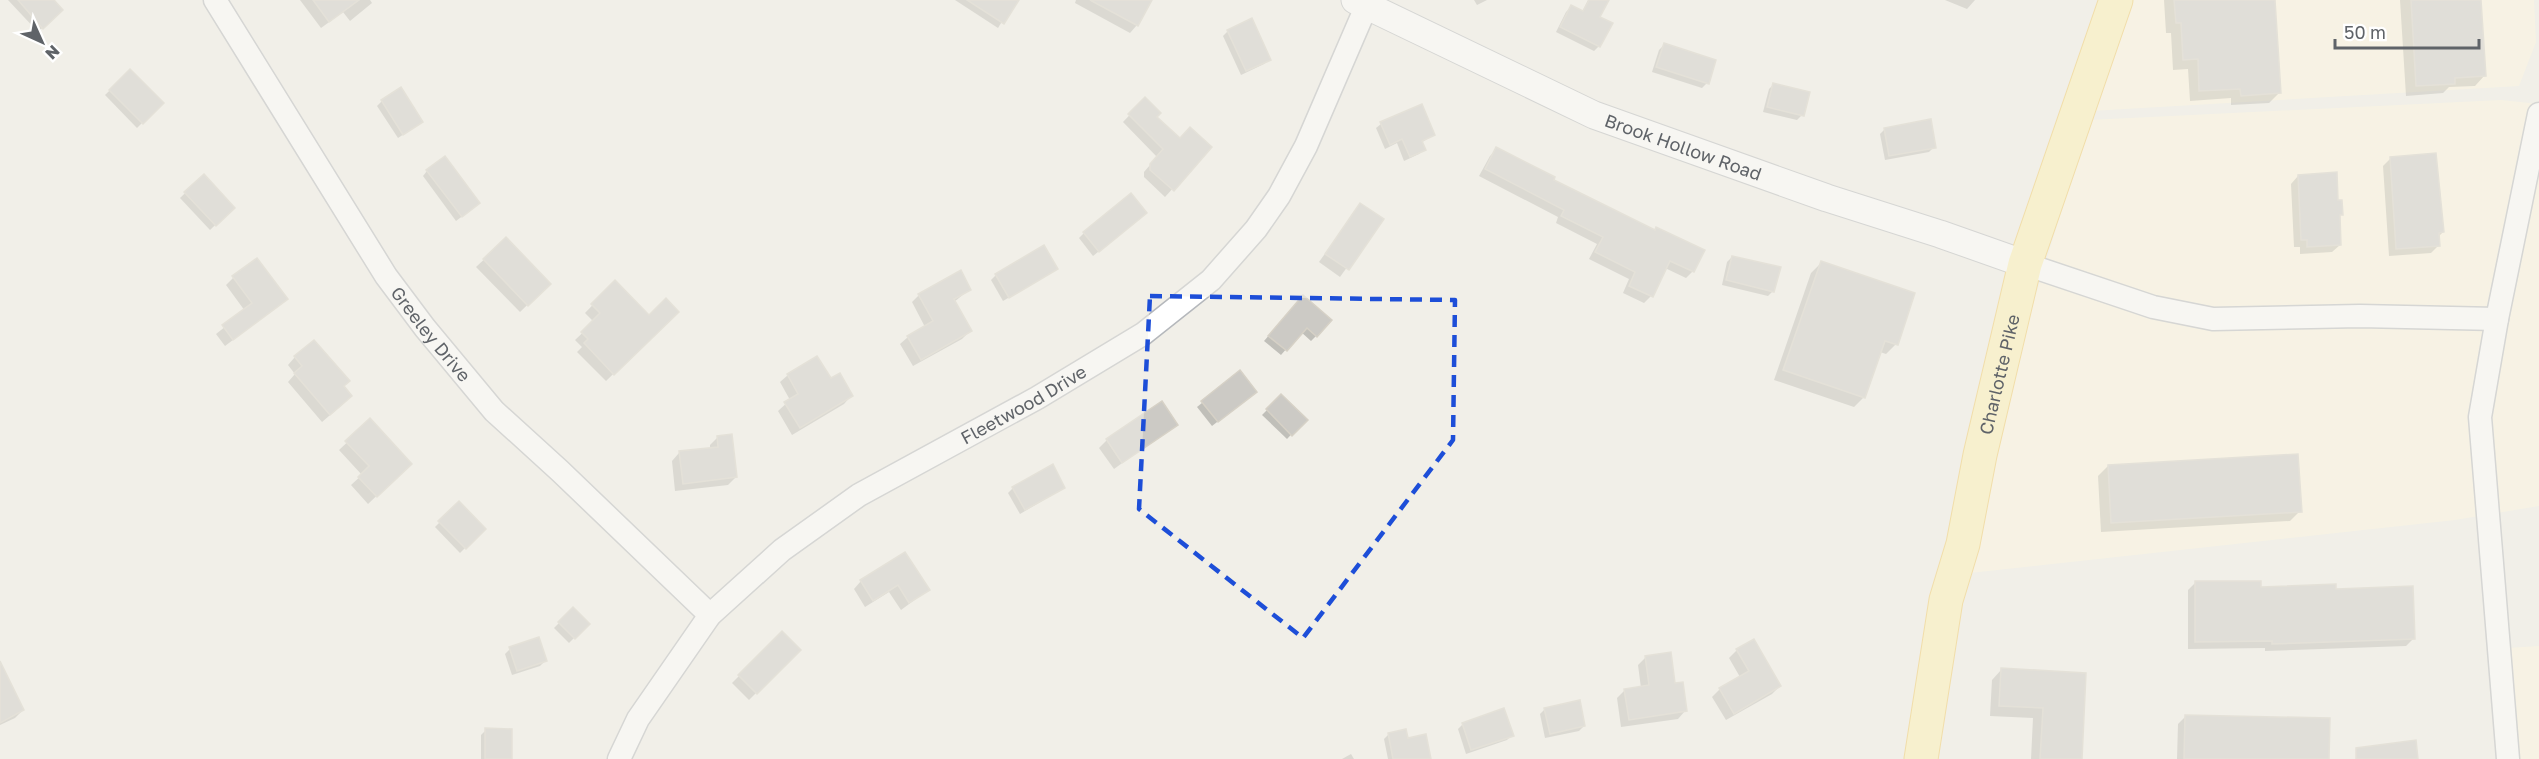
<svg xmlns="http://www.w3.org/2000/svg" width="2539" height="759" viewBox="0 0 2539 759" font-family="'Golos Text',sans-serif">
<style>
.commercial{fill:#fef7e0}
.shadow{fill:#0003}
.building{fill:#cccac5;stroke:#d6d1c6;stroke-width:1.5}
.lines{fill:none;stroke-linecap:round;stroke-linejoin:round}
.minor-casing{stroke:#b5b8bc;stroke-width:25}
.tertiary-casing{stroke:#b5b8bc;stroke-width:29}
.primary-casing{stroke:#f2c960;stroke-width:35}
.minor{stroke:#fff;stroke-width:22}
.tertiary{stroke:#fff;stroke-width:27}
.primary{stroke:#fff2af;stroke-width:33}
.marked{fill:none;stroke:#1d4ed8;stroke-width:4.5;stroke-dasharray:12 8;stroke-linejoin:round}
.labels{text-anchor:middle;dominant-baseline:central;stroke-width:5;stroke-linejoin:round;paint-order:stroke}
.street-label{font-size:18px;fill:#5f6368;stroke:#fff}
</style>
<rect width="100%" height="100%" fill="#f1efe8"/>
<g class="commercial">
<polygon points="2130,0 2534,0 2536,42 2519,86 2091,111"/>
<polygon points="2501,100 2539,104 2539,506 2455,520 1970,573 2021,344 2089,120"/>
<polygon points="2539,646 2539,759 2517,759 2508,648"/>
</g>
<g class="shadow">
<polygon points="8,0 52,0 61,10 38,32"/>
<polygon points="300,0 370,0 372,3 350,21 343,12 321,28"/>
<polygon points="955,0 1015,0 998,28"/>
<polygon points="1076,0 1150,0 1137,25 1130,33 1075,3"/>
<polygon points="1474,0 1487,0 1477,5"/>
<polygon points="1588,0 1607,0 1598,17 1599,46 1594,51 1556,32 1566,12 1571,7 1582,12"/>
<polygon points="1945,0 1975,0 1967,9"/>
<polygon points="2164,0 2274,0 2279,93 2269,103 2231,105 2231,98 2190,101 2188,69 2173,70 2171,33 2166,33"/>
<polygon points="2400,0 2480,0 2485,75 2475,86 2449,87 2443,93 2406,96"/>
<polygon points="1228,31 1269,59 1264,64 1241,75 1223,36"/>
<polygon points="1664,45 1707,83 1702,88 1652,72 1659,50"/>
<polygon points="130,71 162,103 137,128 105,95"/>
<polygon points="1774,84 1802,115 1797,120 1763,112 1769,89"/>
<polygon points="1145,99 1155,117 1180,140 1210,147 1165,197 1144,177 1144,172 1157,157 1123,122"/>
<polygon points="382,101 416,126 398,138 377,106"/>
<polygon points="1381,124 1433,135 1421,143 1424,149 1419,154 1404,161 1397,143 1385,149 1376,128"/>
<polygon points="1885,129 1934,147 1929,152 1885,160 1880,134"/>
<polygon points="1497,149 1552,180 1693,271 1686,278 1665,268 1651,296 1644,303 1623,293 1629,279 1589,259 1597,244 1556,223 1558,217 1479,176 1490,156"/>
<polygon points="2391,158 2437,189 2440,189 2443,232 2438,237 2439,245 2431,253 2389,256 2383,166"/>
<polygon points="427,171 473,208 456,221 423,176"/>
<polygon points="203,176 233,208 210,230 180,198"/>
<polygon points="2298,176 2337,202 2341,214 2338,217 2340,245 2332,252 2300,254 2300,247 2294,247 2291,184"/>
<polygon points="1360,205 1381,220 1340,277 1319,262"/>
<polygon points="1140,218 1093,256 1079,238 1084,233"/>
<polygon points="506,239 549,284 520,312 476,267"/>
<polygon points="1732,257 1773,291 1768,296 1722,285 1727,262"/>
<polygon points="1821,263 1896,344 1886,354 1880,352 1864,397 1854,407 1774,380 1811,273"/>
<polygon points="1056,269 1003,301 991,280 996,275"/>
<polygon points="233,278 278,306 225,346 216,334 245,311 226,285"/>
<polygon points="615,282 649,317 677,312 606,381 577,352 582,347 575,340 594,322 585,313"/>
<polygon points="970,289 954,302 970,331 962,339 913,366 900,344 908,337 925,327 912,302 919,295"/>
<polygon points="1298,302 1316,336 1311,341 1301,332 1281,355 1264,341"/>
<polygon points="295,357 342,387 343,404 322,422 288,382 295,374 288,365"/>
<polygon points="1240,372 1250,396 1212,426 1197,407"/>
<polygon points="788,375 851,396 844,404 792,435 778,411 790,400 780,382"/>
<polygon points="1281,396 1305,420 1287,439 1262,415"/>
<polygon points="370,421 410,464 368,504 351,485 362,475 339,450"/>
<polygon points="1176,424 1114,469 1099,448 1107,440"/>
<polygon points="718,437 736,477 728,485 675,491 672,461 679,453 710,449 710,445"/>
<polygon points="2108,466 2300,511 2290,521 2101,532 2098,476"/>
<polygon points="1013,488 1064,488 1020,514 1008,493"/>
<polygon points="459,503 484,529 460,553 435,527"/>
<polygon points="905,554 928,590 901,610 889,592 865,607 854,589 861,581"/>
<polygon points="2195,583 2260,589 2335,591 2413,639 2406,646 2265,651 2265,648 2188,649 2188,590"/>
<polygon points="573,609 588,624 569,643 554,628"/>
<polygon points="782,633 799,650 749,700 732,683"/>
<polygon points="510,649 545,661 540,666 512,675 505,654"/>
<polygon points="1737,650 1780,686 1772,694 1726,720 1712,697 1720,689 1740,677 1729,658"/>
<polygon points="1645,658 1673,684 1685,711 1678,719 1621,727 1617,698 1625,690 1641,688 1638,665"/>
<polygon points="2002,669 2085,674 2080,759 2031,759 2033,718 1990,716 1992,680"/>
<polygon points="0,676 23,710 15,718 0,725"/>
<polygon points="1545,709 1584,726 1579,731 1545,738 1540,714"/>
<polygon points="2186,716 2327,759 2177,759 2178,724"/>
<polygon points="1463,724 1512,735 1507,740 1466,754 1458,729"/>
<polygon points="486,730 510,759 481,759 481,735"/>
<polygon points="1389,734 1407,740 1430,759 1388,759 1384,739"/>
<polygon points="1351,754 1354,759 1342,759"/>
</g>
<g class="building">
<polygon points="18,0 54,0 63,10 43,29"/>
<polygon points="313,0 359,0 329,22"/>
<polygon points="967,0 1019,0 1004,24"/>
<polygon points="1090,0 1152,0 1138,26"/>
<polygon points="1589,0 1609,0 1600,17 1613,23 1600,47 1560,27 1571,5 1583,11"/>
<polygon points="2174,0 2275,0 2281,93 2241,96 2240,89 2199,91 2198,59 2183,60 2181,23 2176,23"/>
<polygon points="2411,0 2481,0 2486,76 2455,78 2455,84 2416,86"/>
<polygon points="1252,18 1271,60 1246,71 1227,30"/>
<polygon points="1664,43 1716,60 1709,84 1656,67"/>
<polygon points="130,69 164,103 143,124 109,90"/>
<polygon points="1773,83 1810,92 1804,116 1767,107"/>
<polygon points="401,87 423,122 403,135 381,100"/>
<polygon points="1145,97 1161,113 1157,117 1180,138 1190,127 1212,147 1174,191 1150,170 1150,164 1163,149 1128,114"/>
<polygon points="1422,104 1435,135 1422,141 1426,150 1410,157 1402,139 1390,145 1380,122"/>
<polygon points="1931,119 1936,148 1889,156 1884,128"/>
<polygon points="1496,147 1555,177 1554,180 1655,230 1656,227 1705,250 1694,272 1670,261 1653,297 1629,286 1635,272 1595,252 1603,237 1561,216 1564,210 1485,169"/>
<polygon points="2436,153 2444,232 2439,233 2440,246 2396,249 2390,157"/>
<polygon points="445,156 480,203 462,217 426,170"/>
<polygon points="2337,172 2338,200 2342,200 2343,215 2340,215 2341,245 2307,247 2307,240 2301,240 2298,175"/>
<polygon points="204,174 235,208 216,226 184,192"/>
<polygon points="1131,193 1147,213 1099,252 1083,232"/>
<polygon points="1360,203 1384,219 1349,270 1325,254"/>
<polygon points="506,237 551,284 528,306 483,259"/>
<polygon points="1044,245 1058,269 1009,298 995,274"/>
<polygon points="1732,256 1781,267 1774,292 1726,280"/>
<polygon points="257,258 288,299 233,340 222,325 252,303 232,276"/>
<polygon points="1821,261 1915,293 1898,345 1885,341 1865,398 1783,370"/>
<polygon points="961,270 971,290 954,299 972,331 921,360 907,336 933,321 918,294"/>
<polygon points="615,280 649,315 666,298 679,312 614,375 584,343 588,339 581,332 600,313 591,304"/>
<polygon points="1303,295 1332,320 1317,337 1307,328 1287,351 1268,336"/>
<polygon points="314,340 350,381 344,386 352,396 330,415 294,373 302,366 294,356"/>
<polygon points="817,356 831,378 840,373 853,396 800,428 784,402 798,394 787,374"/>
<polygon points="1240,370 1257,392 1218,422 1201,401"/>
<polygon points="1281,394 1308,420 1292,436 1266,409"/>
<polygon points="1162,401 1178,425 1122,463 1106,439"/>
<polygon points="370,418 412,464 377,497 358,477 369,466 345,441"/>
<polygon points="732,434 737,477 683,484 679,451 718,447 717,436"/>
<polygon points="2298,454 2302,512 2111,523 2108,465"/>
<polygon points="1053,464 1065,488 1025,510 1012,487"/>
<polygon points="459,501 486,529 466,549 438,521"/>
<polygon points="905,552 930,590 909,603 898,585 873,601 860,580"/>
<polygon points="2195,581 2261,581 2261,587 2336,584 2336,589 2413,586 2415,639 2272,644 2272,641 2195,642"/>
<polygon points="573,607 590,624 575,639 558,622"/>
<polygon points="782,631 801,650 757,694 738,675"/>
<polygon points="539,637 547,661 517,671 509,647"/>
<polygon points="1754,639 1781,686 1734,714 1719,688 1749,671 1736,649"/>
<polygon points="1671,652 1675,683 1683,682 1687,711 1629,720 1624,689 1649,685 1645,656"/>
<polygon points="0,661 24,710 0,723"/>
<polygon points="2001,668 2086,673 2082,759 2040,759 2043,708 1999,706"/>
<polygon points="1580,700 1585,726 1550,734 1544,708"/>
<polygon points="1504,708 1514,736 1471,750 1462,723"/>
<polygon points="2185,715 2330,718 2329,759 2184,759"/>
<polygon points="485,728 512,729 512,759 485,759"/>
<polygon points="1406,729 1408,738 1426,734 1431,759 1393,759 1388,733"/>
<polygon points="2416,740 2418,759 2356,759 2356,748"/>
</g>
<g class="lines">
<g class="minor-casing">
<g id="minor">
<path id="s1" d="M215 0 386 276 425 328 494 411 560 471 710 615"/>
<polyline points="2025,264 2153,307 2213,319 2360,316 2497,319"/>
<path id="s2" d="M619 759 638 719 710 615 782 550 859 495 1037 398 1143 334 1211 280 1256 229 1279 196 1306 146 1369 0"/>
<polyline points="2508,759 2480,417 2497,319 2539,114"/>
</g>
</g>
<g class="tertiary-casing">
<g id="tertiary">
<path id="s3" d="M1355 0 1594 115 1827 198 1940 234 2025 264"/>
</g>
</g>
<g class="primary-casing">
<g id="primary">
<path id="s4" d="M1921 759 1946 600 1963 544 1980 455 2025 264 2116 0"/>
</g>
</g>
<use href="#minor" class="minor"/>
<use href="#tertiary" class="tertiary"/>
<use href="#primary" class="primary"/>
</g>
<path d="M0 0H2539V759H0ZM1150 296 1455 300 1453 440 1303 638 1139 509Z" fill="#f1efe8" fill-opacity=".55" fill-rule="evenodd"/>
<path class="marked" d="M1150 296 1455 300 1453 440 1303 638 1139 509Z"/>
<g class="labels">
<g class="street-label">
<text stroke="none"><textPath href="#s3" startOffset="360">Brook Hollow Road</textPath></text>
<text stroke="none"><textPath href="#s1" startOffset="398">Greeley Drive</textPath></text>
<text stroke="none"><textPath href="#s4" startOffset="393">Charlotte Pike</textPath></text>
<text stroke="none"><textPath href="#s2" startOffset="550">Fleetwood Drive</textPath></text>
</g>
</g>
<g transform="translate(42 42) rotate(135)" stroke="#ffffff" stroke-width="4.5" paint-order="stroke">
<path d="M0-4.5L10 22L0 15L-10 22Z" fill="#5f6368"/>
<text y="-9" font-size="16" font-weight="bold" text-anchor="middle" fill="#5f6368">N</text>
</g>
<path d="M2335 39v9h144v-9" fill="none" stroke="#5f6368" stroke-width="3"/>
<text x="2344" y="39" font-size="18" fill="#5f6368" stroke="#ffffff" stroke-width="4.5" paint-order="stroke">50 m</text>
</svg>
